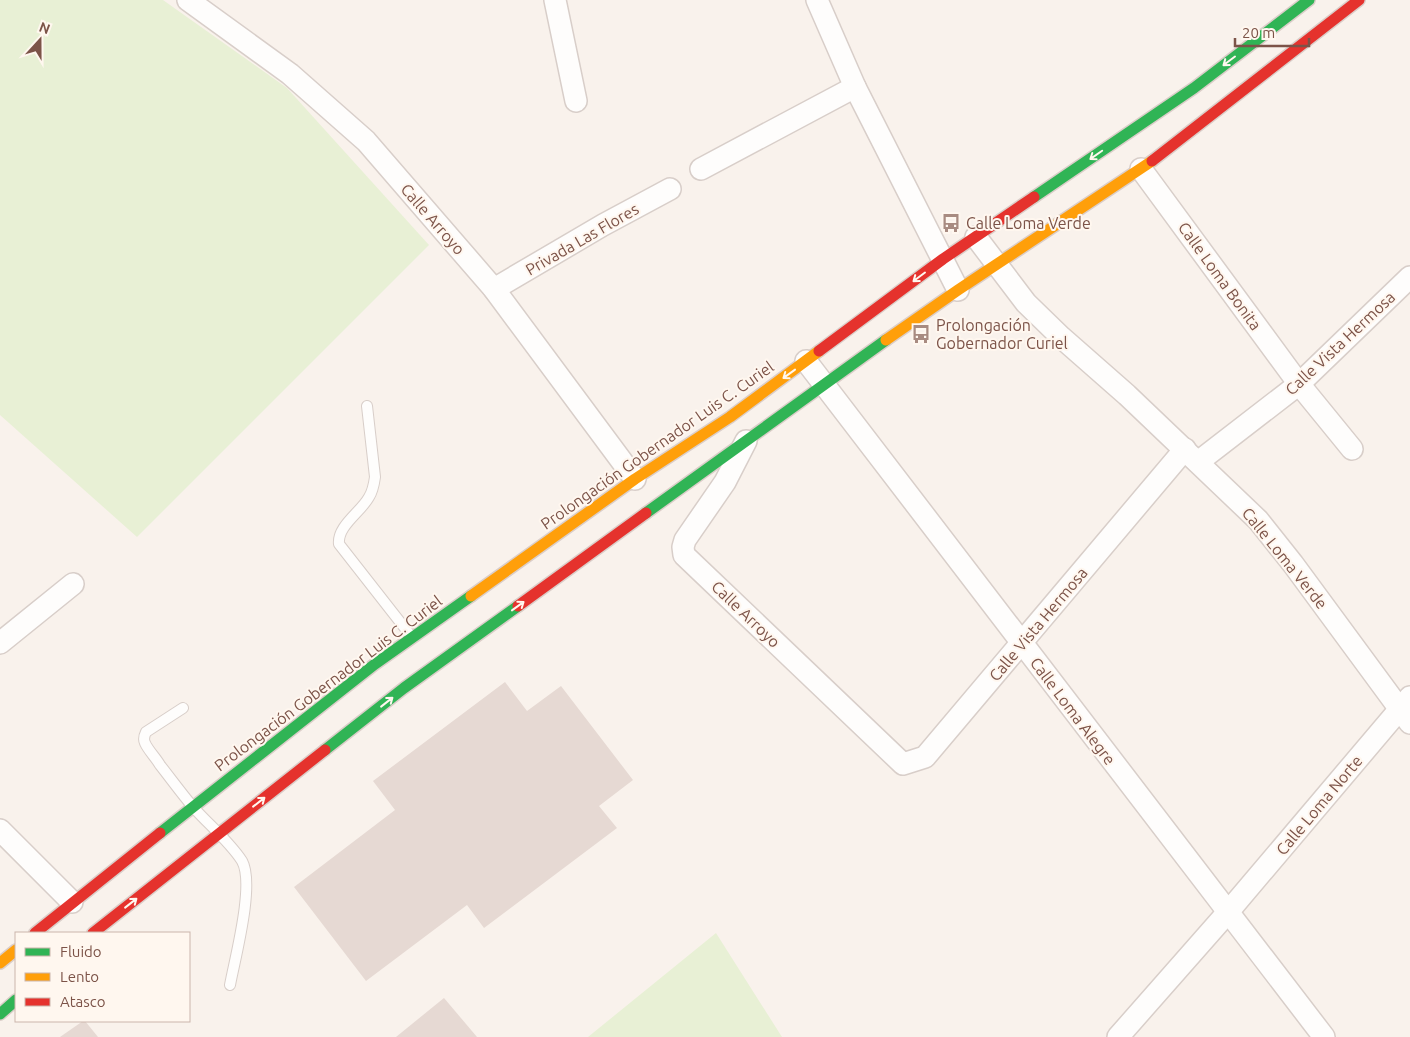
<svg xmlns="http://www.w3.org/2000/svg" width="1410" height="1037" viewBox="0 0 1410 1037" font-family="Ubuntu,sans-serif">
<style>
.green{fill:#e8f0d5}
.building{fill:#e6d9d3}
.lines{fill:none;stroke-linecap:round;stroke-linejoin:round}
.lane-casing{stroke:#d8cec9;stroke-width:12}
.street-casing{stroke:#d8cec9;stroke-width:24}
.fast-casing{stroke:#dbcec9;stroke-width:14}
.slow-casing{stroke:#dbcec9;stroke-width:14}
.jam-casing{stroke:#dbcec9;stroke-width:14}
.lane{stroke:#fefdfc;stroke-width:10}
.street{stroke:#fefdfc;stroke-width:21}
.fast{stroke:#30b455;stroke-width:11}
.slow{stroke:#ff9f0a;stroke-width:11}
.jam{stroke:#e5322d;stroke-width:11}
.oneway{stroke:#fff7ef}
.labels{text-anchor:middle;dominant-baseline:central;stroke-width:4;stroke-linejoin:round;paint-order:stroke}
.street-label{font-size:16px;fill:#7c5348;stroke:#fff7ef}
.poi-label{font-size:16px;fill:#7c5348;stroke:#fff7ef;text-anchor:start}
</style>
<rect width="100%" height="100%" fill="#f9f2ec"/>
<g class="green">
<polygon points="0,0 163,0 287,88 429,245 137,537 0,415"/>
<polygon points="716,933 782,1037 588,1037"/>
</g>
<g class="building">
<polygon points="505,682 527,711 561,686 633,780 599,806 617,828 484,928 467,905 366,981 294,887 395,810 373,781"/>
<polygon points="444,998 477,1037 396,1037"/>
<polygon points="83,1021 85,1021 98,1037 60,1037"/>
</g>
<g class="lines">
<g class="lane-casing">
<g id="lane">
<path d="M367 406 375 477C374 484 373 491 369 497 361 512 337 526 339 544L411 636"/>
<path d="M183 708 146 732C144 736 143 739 145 743 148 750 156 758 160 765 171 779 182 794 193 807 209 825 229 841 242 861 255 884 235 958 230 985"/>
</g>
</g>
<g class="street-casing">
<g id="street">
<polyline points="188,0 290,74 366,141 494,289 635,479"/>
<polyline points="555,0 576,101"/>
<polyline points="817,0 855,87 958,290"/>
<polyline points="701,169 855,87"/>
<polyline points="1141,169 1299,384 1352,449"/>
<polyline points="976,237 1026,303 1061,337 1127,395 1258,520 1293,564 1410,723"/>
<polyline points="494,289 603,225 670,189"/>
<polyline points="806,361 1324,1037"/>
<polyline points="746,441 725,482 685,540 683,547 684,555 903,764 925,757 1185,449"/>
<polyline points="1198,462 1299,384 1410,277"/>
<polyline points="0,643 73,584"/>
<polyline points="0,830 72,902"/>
<polyline points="1118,1037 1228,912 1410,697"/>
</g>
</g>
<g class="fast-casing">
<g id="fast">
<polyline points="1034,197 1194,88 1309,0"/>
<polyline points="646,513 886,340"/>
<polyline points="325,750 404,688 518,606"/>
<polyline points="160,833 375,664 471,596"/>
<polyline points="0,1014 16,1000"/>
</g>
</g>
<g class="slow-casing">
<g id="slow">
<polyline points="886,340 958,290 1152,161"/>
<polyline points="471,596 635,479 730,417 819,351"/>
<polyline points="0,963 16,950"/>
</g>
</g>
<g class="jam-casing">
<g id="jam">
<polyline points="1152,161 1359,0"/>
<polyline points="819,351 943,259 1034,197"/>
<polyline points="518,606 646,513"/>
<polyline points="35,933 160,833"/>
<polyline points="93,933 325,750"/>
</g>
</g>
<use href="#lane" class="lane"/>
<use href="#street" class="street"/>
<use href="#fast" class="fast"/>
<use href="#slow" class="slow"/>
<use href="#jam" class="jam"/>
</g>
<defs><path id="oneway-shaft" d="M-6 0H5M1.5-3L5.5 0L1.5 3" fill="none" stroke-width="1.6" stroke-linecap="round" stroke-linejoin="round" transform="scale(1.25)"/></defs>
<g class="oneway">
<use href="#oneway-shaft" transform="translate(1229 61) rotate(143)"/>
<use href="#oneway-shaft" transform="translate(1096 155) rotate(145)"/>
<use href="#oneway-shaft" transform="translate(919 277) rotate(143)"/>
<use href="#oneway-shaft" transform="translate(789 374) rotate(144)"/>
<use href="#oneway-shaft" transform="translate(518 606) rotate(-36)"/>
<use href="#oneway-shaft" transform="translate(387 702) rotate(-38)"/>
<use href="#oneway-shaft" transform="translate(259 802) rotate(-38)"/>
<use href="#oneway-shaft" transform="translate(131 903) rotate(-38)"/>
</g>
<defs>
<g id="bus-bare" transform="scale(1.5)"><path d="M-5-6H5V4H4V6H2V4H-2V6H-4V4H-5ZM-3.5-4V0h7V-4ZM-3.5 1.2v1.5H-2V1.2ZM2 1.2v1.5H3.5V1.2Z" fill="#a88b81" stroke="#fff7ef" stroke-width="2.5" paint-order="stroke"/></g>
</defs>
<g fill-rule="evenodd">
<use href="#bus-bare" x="951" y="223"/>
<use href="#bus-bare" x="921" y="334"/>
</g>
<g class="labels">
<g class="street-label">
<text transform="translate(433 219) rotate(49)">Calle Arroyo</text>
<text transform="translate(582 239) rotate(-30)">Privada Las Flores</text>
<text transform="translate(1220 276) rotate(54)">Calle Loma Bonita</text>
<text transform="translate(1340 343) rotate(-43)">Calle Vista Hermosa</text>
<text transform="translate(657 445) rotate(-35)">Prolongación Gobernador Luis C. Curiel</text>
<text transform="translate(1285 558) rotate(51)">Calle Loma Verde</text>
<text transform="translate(746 614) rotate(44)">Calle Arroyo</text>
<text transform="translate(1038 624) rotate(-50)">Calle Vista Hermosa</text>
<text transform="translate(328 683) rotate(-37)">Prolongación Gobernador Luis C. Curiel</text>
<text transform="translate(1073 711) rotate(53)">Calle Loma Alegre</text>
<text transform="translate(1319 805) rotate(-50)">Calle Loma Norte</text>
</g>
<g class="poi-label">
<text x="966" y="223">Calle Loma Verde</text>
<text x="936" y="325">Prolongación<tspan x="936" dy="18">Gobernador Curiel</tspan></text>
</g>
</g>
<rect x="15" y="932" width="175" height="90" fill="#fff7ef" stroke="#cbb5ac"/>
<rect x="25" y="948" width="25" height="8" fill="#30b455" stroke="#cbb5ac"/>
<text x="60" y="957" font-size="15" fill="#7c5348">Fluido</text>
<rect x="25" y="973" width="25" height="8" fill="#ff9f0a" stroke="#cbb5ac"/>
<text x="60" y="982" font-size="15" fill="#7c5348">Lento</text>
<rect x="25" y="998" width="25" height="8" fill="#e5322d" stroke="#cbb5ac"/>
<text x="60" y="1007" font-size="15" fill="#7c5348">Atasco</text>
<g transform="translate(40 40) rotate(21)" stroke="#fff7ef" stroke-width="4" paint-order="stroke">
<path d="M0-4L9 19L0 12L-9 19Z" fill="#7c5348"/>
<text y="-8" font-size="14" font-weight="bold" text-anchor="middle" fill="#7c5348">N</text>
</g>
<path d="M1235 38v8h74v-8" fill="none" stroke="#7c5348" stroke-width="2.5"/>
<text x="1242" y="38" font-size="15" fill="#7c5348" stroke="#fff7ef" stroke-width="4" paint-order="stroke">20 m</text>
</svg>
